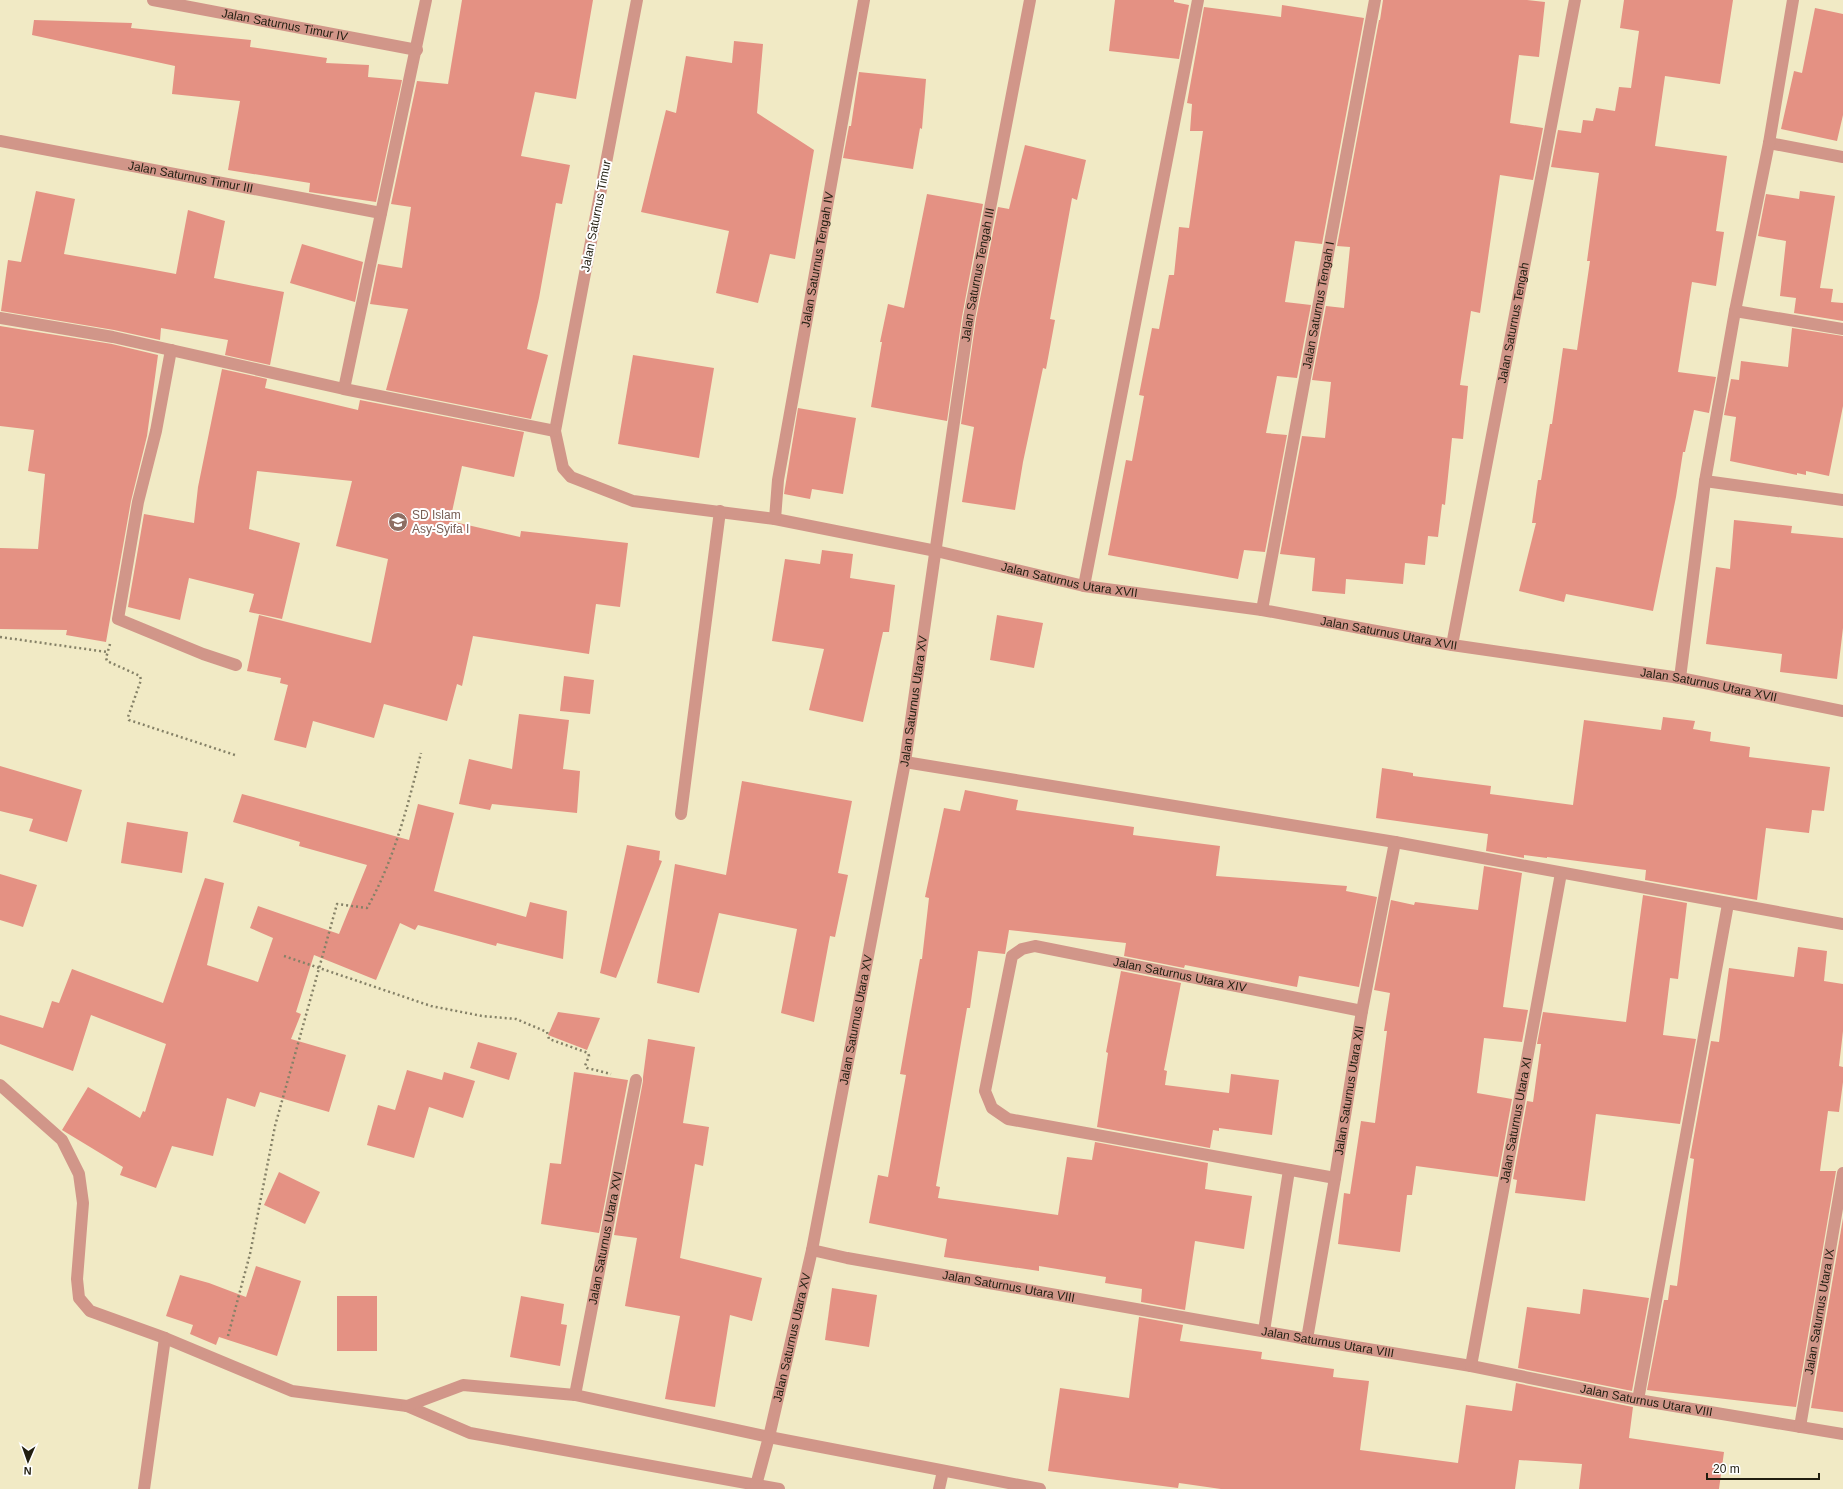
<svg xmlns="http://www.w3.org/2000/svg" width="1843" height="1489" viewBox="0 0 1843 1489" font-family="Helvetica,sans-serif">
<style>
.building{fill:#e49183}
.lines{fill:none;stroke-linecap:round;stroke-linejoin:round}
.path{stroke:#858167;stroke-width:2.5;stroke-dasharray:2 3;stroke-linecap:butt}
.minor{stroke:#d19689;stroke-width:12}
.labels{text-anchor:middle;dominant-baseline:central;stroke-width:4;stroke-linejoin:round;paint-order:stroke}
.street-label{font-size:12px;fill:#211e10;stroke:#fff}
.education-label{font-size:12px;fill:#785e54;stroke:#fff;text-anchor:start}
</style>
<rect width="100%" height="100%" fill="#f1eac5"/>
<g class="building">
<polygon points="462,0 593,0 576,99 535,92 521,156 570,165 562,204 556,203 539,298 527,349 548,355 531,419 386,390 408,309 370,304 378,264 402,268 411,207 391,204 417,81 448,84"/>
<polygon points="1115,0 1174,0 1174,2 1189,5 1179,59 1109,51"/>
<polygon points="1383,0 1527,0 1545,2 1539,57 1519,55 1510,123 1543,128 1533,180 1500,175 1480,313 1471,311 1460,385 1468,386 1463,439 1452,438 1445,505 1442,504 1438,537 1428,536 1425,565 1405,563 1403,584 1346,579 1345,594 1312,591 1315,558 1280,554 1302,436 1325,438 1331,382 1312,380 1326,306 1344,308 1350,247 1337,246 1379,20 1380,20"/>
<polygon points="1624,0 1733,0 1720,84 1665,76 1655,146 1727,156 1716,231 1724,232 1716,286 1692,282 1678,372 1716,377 1709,413 1694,410 1685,452 1683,452 1676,497 1653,611 1566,594 1564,602 1519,591 1536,523 1532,523 1538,480 1541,480 1550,424 1552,424 1563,348 1577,350 1590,261 1587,261 1599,173 1551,167 1558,130 1581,133 1583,120 1593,121 1596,108 1615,111 1619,87 1631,88 1639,31 1620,28"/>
<polygon points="1282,5 1364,18 1322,244 1295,241 1285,302 1311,305 1297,378 1277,376 1266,433 1287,435 1265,552 1244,550 1238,579 1108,555 1126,460 1132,461 1144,396 1139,395 1152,328 1159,329 1169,275 1174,275 1179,227 1189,228 1203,131 1190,131 1192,104 1187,103 1204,7 1281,17"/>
<polygon points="1815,8 1843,14 1843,115 1837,141 1781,129 1794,71 1802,73"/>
<polygon points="34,20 132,23 131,28 251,40 250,47 327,58 326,63 369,65 368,77 402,80 376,202 309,192 310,183 228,170 240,101 172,94 175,66 32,35"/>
<polygon points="734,41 763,44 757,113 814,150 795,259 770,254 758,303 716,293 729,231 641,212 666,110 676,113 686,56 732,63"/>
<polygon points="859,72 926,79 922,129 920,128 913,169 843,158 849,126 851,126"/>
<polygon points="1025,145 1086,160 1077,200 1072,198 1050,319 1055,320 1046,369 1043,368 1023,462 1015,510 962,502 974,427 961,424 976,319 998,207 1009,209"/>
<polygon points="36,191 75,199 64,254 144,268 176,274 188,210 225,221 214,278 284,292 270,365 225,355 228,340 161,328 160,340 114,330 1,311 8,260 21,262"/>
<polygon points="1800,191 1835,196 1820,288 1833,289 1831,302 1843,303 1843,321 1794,313 1796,298 1780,296 1786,241 1758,236 1766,194 1799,199"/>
<polygon points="927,194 983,204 962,317 947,421 871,407 882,342 880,342 888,304 904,308"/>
<polygon points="302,244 363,262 355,302 290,283"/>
<polygon points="0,326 112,344 158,355 147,436 131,501 106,642 66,635 67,630 0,629 0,548 38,549 45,474 28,471 34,430 0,426"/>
<polygon points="1792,328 1843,336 1843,406 1829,476 1806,471 1806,475 1797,473 1797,475 1730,461 1736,417 1724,415 1731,379 1739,380 1741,361 1788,367"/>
<polygon points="633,355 714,368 699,458 618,444"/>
<polygon points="222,369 267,379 265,388 358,410 360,400 524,432 514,477 462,466 450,521 520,537 521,531 628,543 620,607 596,604 589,654 473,636 462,686 457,684 447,721 384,704 374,738 313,721 306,748 274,740 288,685 280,683 281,678 247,671 259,615 371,643 388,559 336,546 352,481 257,471 249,529 300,543 282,619 249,612 254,594 189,578 180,620 128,607 144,514 194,523 198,487"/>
<polygon points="798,408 856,418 843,494 812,489 810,499 784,494"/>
<polygon points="1734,520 1792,526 1791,533 1843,538 1843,628 1837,679 1780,672 1782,654 1706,644 1716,567 1730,569"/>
<polygon points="822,550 853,554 850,578 895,585 889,632 883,632 863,722 809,710 824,649 772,641 785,559 820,564"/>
<polygon points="997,615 1043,623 1034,668 990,660"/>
<polygon points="564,676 594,680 590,714 560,711"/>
<polygon points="519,714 569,720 563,769 580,771 577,813 492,804 490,810 459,804 469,759 512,769"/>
<polygon points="1663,717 1695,721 1693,729 1711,732 1710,741 1750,747 1749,757 1830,767 1824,811 1812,810 1809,833 1766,828 1757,900 1645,880 1646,870 1547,857 1547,858 1524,855 1524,858 1486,851 1488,834 1376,818 1382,768 1413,773 1413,776 1491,786 1490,794 1573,805 1584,720 1661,730"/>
<polygon points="0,766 82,790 67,842 29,831 33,819 0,811"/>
<polygon points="742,781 852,801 838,873 848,875 835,937 830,936 814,1022 781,1013 797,929 719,913 699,993 657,983 675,864 726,875"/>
<polygon points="965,790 1018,800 1016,810 1134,827 1133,835 1220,846 1216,876 1347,886 1346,891 1377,897 1359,987 1299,976 1297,987 1185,965 1184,968 1124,956 1126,943 1009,930 1005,954 978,951 970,1008 967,1008 936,1186 940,1187 938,1198 1058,1215 1067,1157 1092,1160 1095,1142 1208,1163 1205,1189 1252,1196 1244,1249 1195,1241 1185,1310 1141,1302 1142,1289 1105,1283 1106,1277 1039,1266 1039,1271 944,1257 947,1239 869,1223 878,1175 888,1177 906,1075 900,1074 920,959 922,959 929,898 925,897 944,808 960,811"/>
<polygon points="242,794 409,840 418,804 454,813 434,891 526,917 530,902 567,911 563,959 497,943 496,946 418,925 415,930 400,923 376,980 314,955 296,1012 301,1014 291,1039 346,1055 329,1112 260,1092 255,1107 227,1098 213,1156 172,1146 156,1188 120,1175 123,1167 62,1130 88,1087 140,1118 143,1111 145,1112 166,1044 91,1015 73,1071 0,1044 0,1015 43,1028 52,1001 59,1003 72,969 163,1003 205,878 224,883 207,965 258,982 273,938 250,928 258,906 339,934 367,865 299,846 300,842 233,822"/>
<polygon points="127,822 188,832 182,873 121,863"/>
<polygon points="627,845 660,851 659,860 662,861 616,978 600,973"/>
<polygon points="1484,866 1522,873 1503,1007 1528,1010 1522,1042 1484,1038 1477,1093 1512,1099 1498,1177 1416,1166 1412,1195 1407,1195 1400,1252 1338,1244 1344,1193 1350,1194 1361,1121 1375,1123 1387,1031 1384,1031 1390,993 1374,990 1391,900 1414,905 1415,902 1478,910"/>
<polygon points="0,874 37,885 23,927 0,920"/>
<polygon points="1643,895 1687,903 1678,979 1670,978 1663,1035 1696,1039 1680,1124 1596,1114 1585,1201 1515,1193 1517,1180 1513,1179 1527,1101 1533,1102 1541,1044 1537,1044 1543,1012 1626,1022"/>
<polygon points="1798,947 1827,951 1824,981 1843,984 1843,1031 1839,1066 1843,1067 1843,1082 1839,1112 1828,1111 1820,1171 1836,1171 1796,1407 1647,1390 1664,1300 1668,1300 1670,1285 1677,1286 1694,1159 1690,1158 1691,1152 1711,1041 1719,1042 1729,968 1794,977"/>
<polygon points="1121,971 1181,983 1164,1070 1167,1071 1165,1085 1229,1093 1231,1074 1279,1080 1272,1135 1219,1128 1219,1131 1213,1130 1210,1148 1097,1127 1108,1053 1106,1052"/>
<polygon points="558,1012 600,1018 587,1050 548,1035"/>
<polygon points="648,1039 695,1047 683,1123 709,1127 703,1166 695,1164 680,1258 762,1278 752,1321 730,1315 715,1407 665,1399 680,1316 625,1306 637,1238 614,1235 643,1081 643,1077"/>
<polygon points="478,1042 517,1053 509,1080 470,1068"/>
<polygon points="407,1070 442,1080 444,1072 475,1081 463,1118 429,1107 414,1158 367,1145 378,1105 395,1110"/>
<polygon points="574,1072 628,1080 599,1233 541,1224 550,1163 561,1164"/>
<polygon points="279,1172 320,1192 305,1224 264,1205"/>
<polygon points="1843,1218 1843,1412 1811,1408"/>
<polygon points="256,1266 301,1281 277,1356 219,1337 216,1345 190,1334 193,1325 166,1316 180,1275 209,1283 246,1297"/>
<polygon points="832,1288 877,1295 869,1347 825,1340"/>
<polygon points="1583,1289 1649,1298 1632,1391 1518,1368 1527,1307 1580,1314"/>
<rect x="337" y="1296" width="40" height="55"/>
<polygon points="521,1296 564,1304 561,1324 567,1325 560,1366 510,1357"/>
<polygon points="1139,1317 1183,1325 1180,1341 1262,1352 1261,1359 1334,1369 1333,1377 1369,1381 1360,1450 1458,1463 1466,1405 1512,1411 1516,1383 1633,1407 1629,1438 1724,1452 1719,1489 1579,1489 1582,1464 1519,1460 1515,1489 1221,1489 1179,1483 1178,1488 1048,1471 1060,1388 1129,1398"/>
</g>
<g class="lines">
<g class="path">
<polyline points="0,637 107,652"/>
<polyline points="110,644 106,658 107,661 140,676 141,680 128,717 129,720 235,755"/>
<polyline points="284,956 431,1006 482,1016 516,1019 547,1032 549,1039 588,1053 589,1056 585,1066 587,1068 611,1074"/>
<path d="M228 1336 250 1254 275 1126 337 904 367 908C394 861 408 805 421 753"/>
</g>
<g class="minor">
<path id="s1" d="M153 0 417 50"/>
<path id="s2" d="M637 0 555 431 563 468 571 477 633 501 775 519 936 551 1084 586 1262 610 1452 645 1680 678 1843 711"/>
<path id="s3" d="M0 141 381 213"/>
<polyline points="1769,143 1843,157"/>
<polyline points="1735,311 1843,329"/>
<polyline points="0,318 113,337 344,389 555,431"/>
<polyline points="171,350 156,431 138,502 118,619 203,654 236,665"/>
<polyline points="344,389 426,0"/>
<polyline points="1705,481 1843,500"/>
<path id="s4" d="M775 519 778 480 864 0"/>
<polyline points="1084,586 1198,0"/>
<path id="s5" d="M1262 610 1375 0"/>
<path id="s6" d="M1452 645 1575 0"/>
<polyline points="1680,678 1705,481 1735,311 1769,143 1793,0"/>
<polyline points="905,762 1395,842 1843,924"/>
<polyline points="681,814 720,511"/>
<polyline points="0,1085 62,1140 79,1174 83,1203 77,1279 79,1298 90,1311 165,1338 292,1391 407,1406 470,1433 779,1489"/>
<path id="s7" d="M1335 1178 1008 1119 992 1108 985 1091 1012 956 1022 949 1035 946 1362 1011"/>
<path id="s8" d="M812 1250 847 1258 1307 1339 1471 1366 1638 1400 1843 1434"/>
<polyline points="1264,1331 1289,1170"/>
<path id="s9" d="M1307 1339 1335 1178 1362 1011 1395 842"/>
<path id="s10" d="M1471 1366 1561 873"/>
<path id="s11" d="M575 1395 636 1080"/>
<polyline points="1638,1400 1728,904"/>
<polyline points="407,1406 463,1385 575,1395 769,1437 1040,1489"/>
<path id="s12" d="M1800 1427 1843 1173"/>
<polyline points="144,1489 165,1338"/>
<path id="s13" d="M755 1489 769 1437 812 1250 905 762 969 318 1030 0"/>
<polyline points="939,1489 943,1471"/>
</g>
</g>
<defs>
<g id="school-disc" transform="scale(1)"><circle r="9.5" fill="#8d6e63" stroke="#fff"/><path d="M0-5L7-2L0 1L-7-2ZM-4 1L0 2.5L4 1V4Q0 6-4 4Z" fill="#fff"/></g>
</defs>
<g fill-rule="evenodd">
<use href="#school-disc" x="398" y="522"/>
</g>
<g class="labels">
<g class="street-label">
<text stroke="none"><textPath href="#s1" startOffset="134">Jalan Saturnus Timur IV</textPath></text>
<text stroke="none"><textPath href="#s3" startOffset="194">Jalan Saturnus Timur III</textPath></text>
<text transform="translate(596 216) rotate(-79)">Jalan Saturnus Timur</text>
<text stroke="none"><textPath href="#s4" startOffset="263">Jalan Saturnus Tengah IV</textPath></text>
<text stroke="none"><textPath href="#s13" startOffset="1235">Jalan Saturnus Tengah III</textPath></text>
<text stroke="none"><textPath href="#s5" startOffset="310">Jalan Saturnus Tengah I</textPath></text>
<text stroke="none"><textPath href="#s6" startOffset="328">Jalan Saturnus Tengah</textPath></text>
<text stroke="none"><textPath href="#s2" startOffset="999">Jalan Saturnus Utara XVII</textPath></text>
<text stroke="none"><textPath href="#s2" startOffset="1323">Jalan Saturnus Utara XVII</textPath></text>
<text stroke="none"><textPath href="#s2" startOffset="1647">Jalan Saturnus Utara XVII</textPath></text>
<text stroke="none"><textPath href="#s13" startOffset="804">Jalan Saturnus Utara XV</textPath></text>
<text stroke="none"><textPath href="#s7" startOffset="681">Jalan Saturnus Utara XIV</textPath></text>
<text stroke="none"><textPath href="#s13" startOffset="480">Jalan Saturnus Utara XV</textPath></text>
<text stroke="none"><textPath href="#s9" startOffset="252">Jalan Saturnus Utara XII</textPath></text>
<text stroke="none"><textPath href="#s10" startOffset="250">Jalan Saturnus Utara XI</textPath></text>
<text stroke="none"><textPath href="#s11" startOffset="160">Jalan Saturnus Utara XVI</textPath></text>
<text stroke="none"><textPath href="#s8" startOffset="200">Jalan Saturnus Utara VIII</textPath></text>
<text stroke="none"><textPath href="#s12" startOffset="117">Jalan Saturnus Utara IX</textPath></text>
<text stroke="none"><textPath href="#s13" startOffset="156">Jalan Saturnus Utara XV</textPath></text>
<text stroke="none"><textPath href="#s8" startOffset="524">Jalan Saturnus Utara VIII</textPath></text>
<text stroke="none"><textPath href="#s8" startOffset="848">Jalan Saturnus Utara VIII</textPath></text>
</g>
<g class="education-label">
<text x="412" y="515">SD Islam<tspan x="412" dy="14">Asy-Syifa I</tspan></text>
</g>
</g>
<g transform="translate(28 1461) rotate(182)" stroke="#ffffff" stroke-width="3" paint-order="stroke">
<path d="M0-3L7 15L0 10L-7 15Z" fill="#211e10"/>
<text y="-6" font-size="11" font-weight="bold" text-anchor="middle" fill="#211e10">N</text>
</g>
<path d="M1707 1473v6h112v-6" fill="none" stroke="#211e10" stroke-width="2"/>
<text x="1713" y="1473" font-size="12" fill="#211e10" stroke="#ffffff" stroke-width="3" paint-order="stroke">20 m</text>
</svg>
